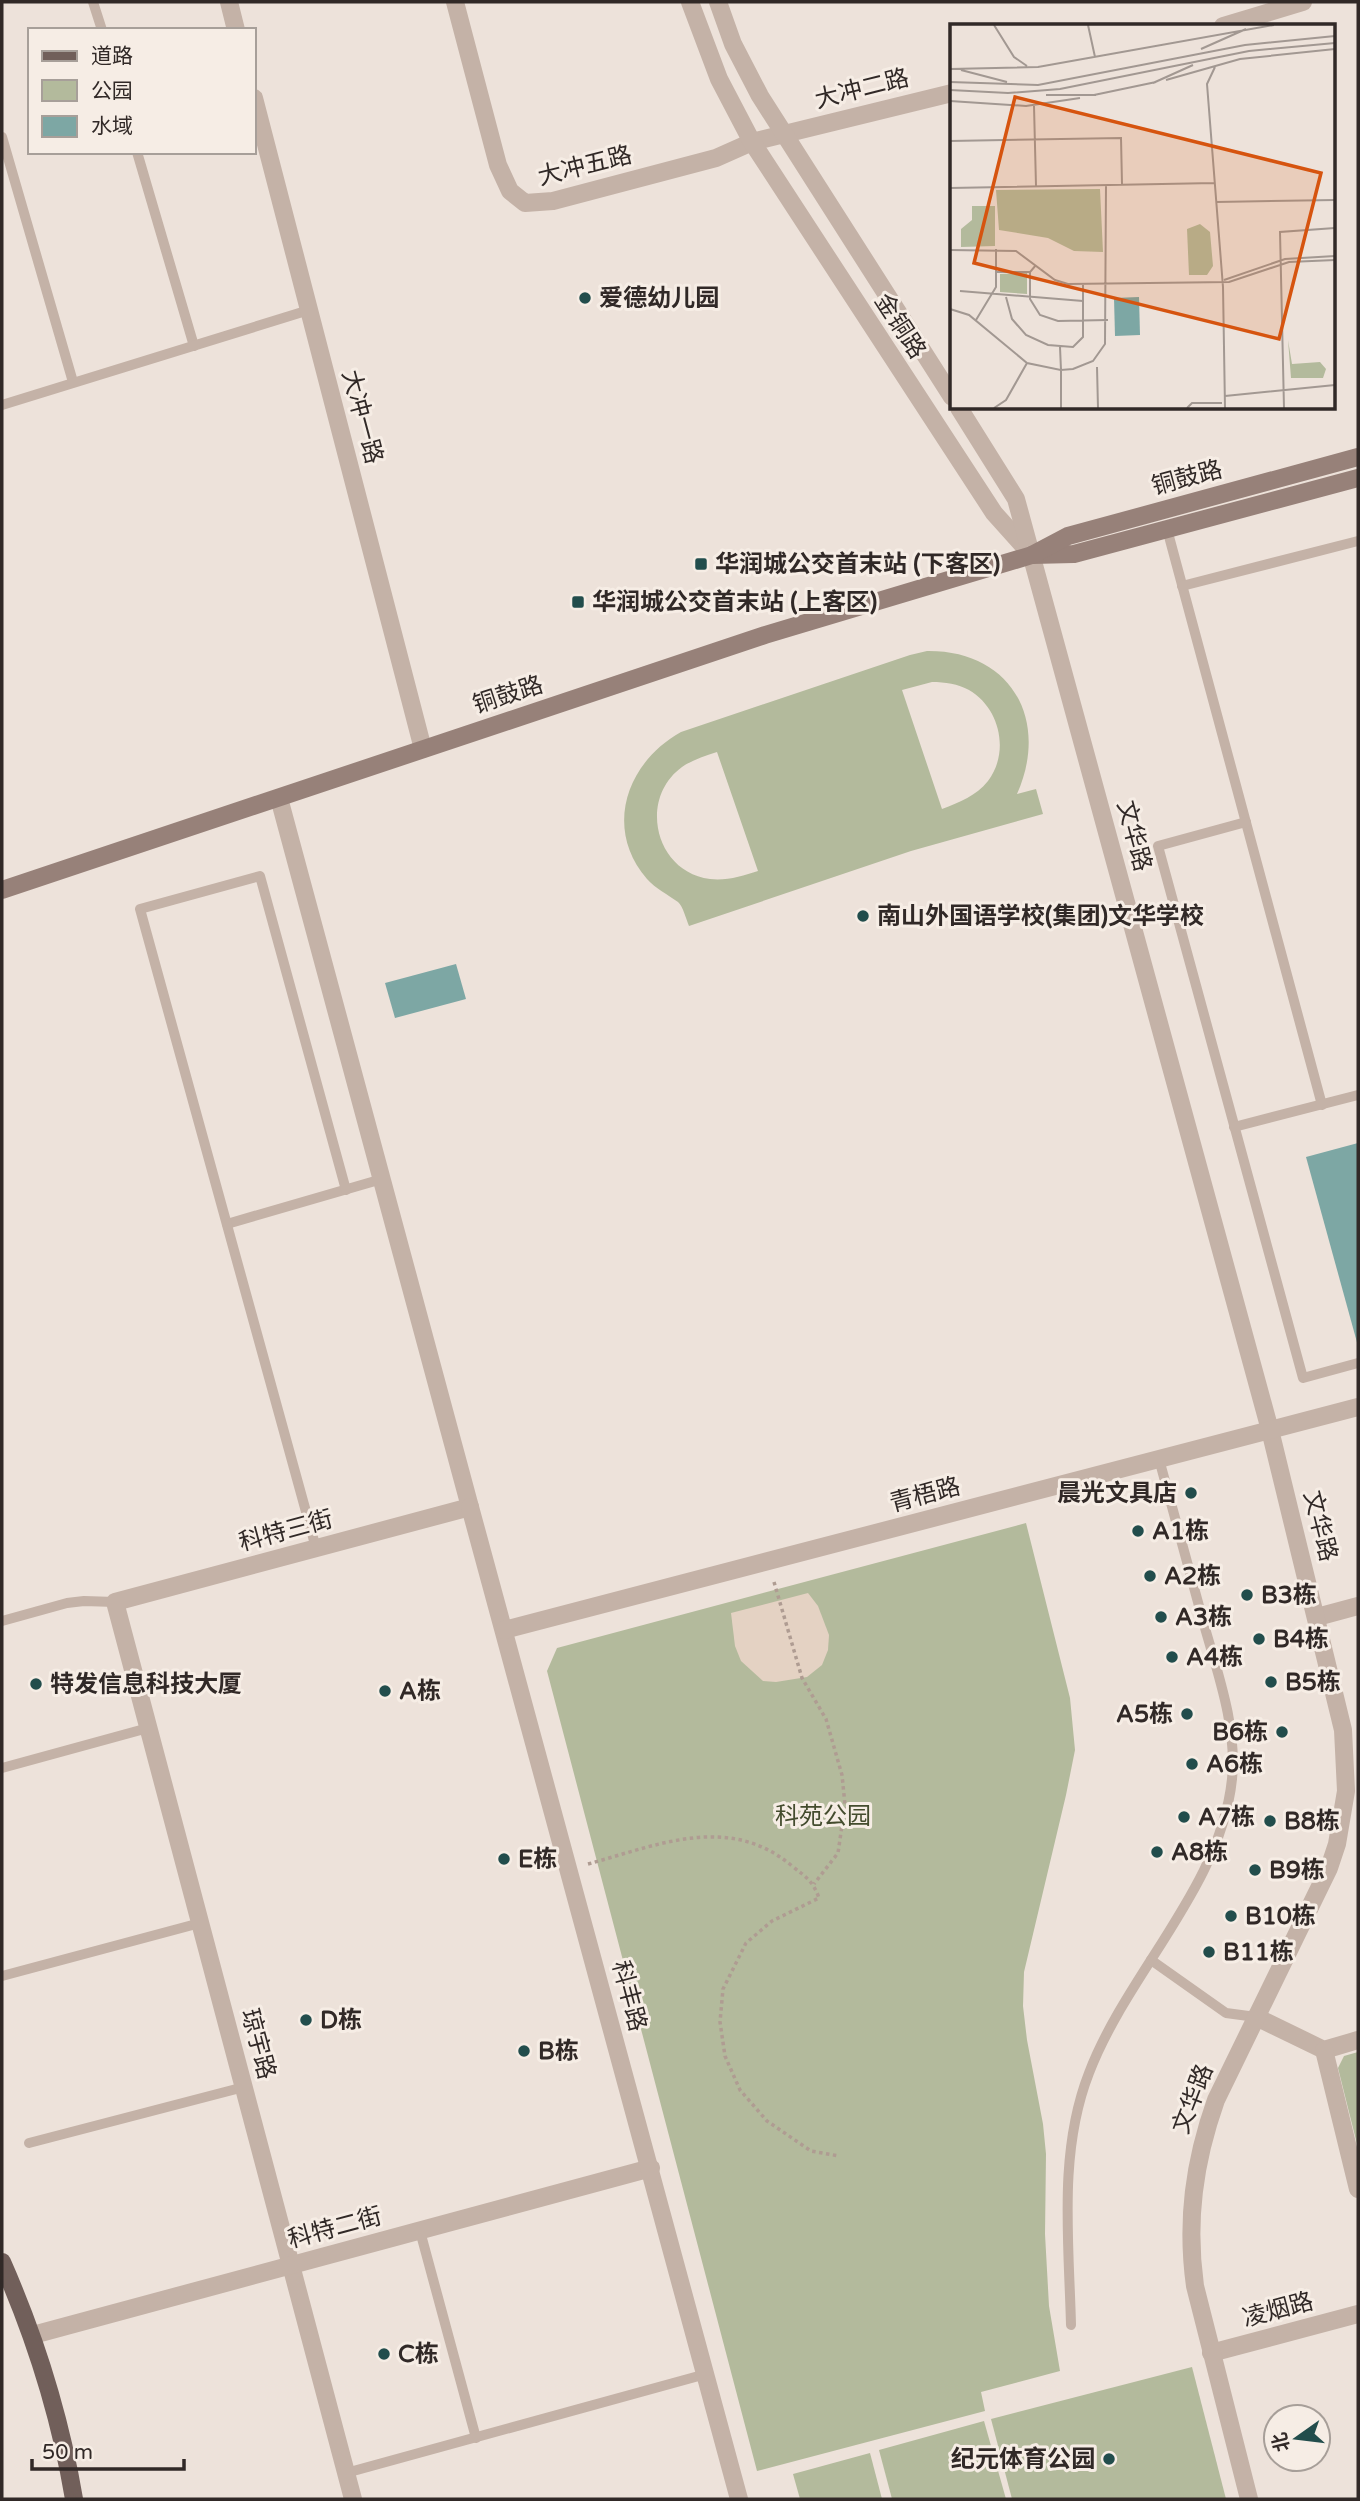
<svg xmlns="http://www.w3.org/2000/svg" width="1360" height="2501" viewBox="0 0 1360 2501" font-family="'Varela Round','Noto Sans SC',sans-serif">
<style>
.green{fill:#b3ba9c;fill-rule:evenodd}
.plaza{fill:#e4d2c3}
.water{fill:#7da7a4}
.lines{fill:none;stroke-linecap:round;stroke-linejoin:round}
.path{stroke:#af9c92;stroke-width:3.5;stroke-dasharray:3.5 3.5;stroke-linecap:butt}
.service{stroke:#c4b2a7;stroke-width:10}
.minor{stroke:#c4b2a7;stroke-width:18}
.tertiary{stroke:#c4b2a7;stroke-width:18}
.secondary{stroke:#978179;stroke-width:18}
.primary{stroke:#715f5a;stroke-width:18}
.poi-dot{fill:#224d4c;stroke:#f6ede5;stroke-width:2.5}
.labels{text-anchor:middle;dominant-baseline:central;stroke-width:6;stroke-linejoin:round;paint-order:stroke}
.street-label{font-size:24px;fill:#312927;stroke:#f6ede5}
.poi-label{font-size:24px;font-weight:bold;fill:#312927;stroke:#f6ede5;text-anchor:start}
.park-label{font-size:24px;fill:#444c2e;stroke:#f6ede5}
.inset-road{fill:none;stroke:#a29892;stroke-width:2}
.view{fill:#d6540f;fill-opacity:0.15;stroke:#d6540f;stroke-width:3.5}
.inset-edge{fill:none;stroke:#312927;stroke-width:3.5}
</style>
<rect width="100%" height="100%" fill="#ede2da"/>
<g class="green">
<path d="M927 651C1011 650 1050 720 1017 794L1036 789 1043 814 911 851 689 926C686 919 683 906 678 902 667 894 656 889 647 879 603 828 627 762 681 732L910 655ZM932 682C945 682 958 684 969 690 1000 708 1010 752 988 781 976 796 960 802 942 809L902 690ZM717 752 758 871C743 876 726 881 710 879 655 872 638 799 682 767 692 760 705 756 717 752Z"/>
<polygon points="1026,1523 1070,1698 1075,1750 1066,1795 1024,1972 1023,2006 1027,2040 1043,2124 1046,2154 1045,2234 1049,2306 1060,2371 981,2392 985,2411 757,2471 547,1671 557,1648"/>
<polygon points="1358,2052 1358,2148 1338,2068 1344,2056"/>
<polygon points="1192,2367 1226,2499 1012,2499 991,2419"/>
<polygon points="984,2421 1006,2499 892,2499 879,2450"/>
<polygon points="870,2453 882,2499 800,2499 793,2474"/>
</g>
<polygon class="plaza" points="808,1593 818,1606 829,1635 828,1650 822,1665 807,1677 776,1682 763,1681 741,1661 735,1646 731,1613"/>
<g class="water">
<polygon points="456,964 466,999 395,1018 385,983"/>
<polygon points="1358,1143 1358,1346 1306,1157"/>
</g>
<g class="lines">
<g class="path">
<polyline points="774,1582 802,1678 826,1719 842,1775 845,1805 838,1853 814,1884"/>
<path d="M588 1864C658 1845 729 1813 792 1866 806 1877 813 1881 819 1898L772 1921 746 1943 723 1989 720 2022 725 2056 740 2090 767 2121 811 2151 839 2156"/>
</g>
<g class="service">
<polyline points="93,2 102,30"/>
<polyline points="2,137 73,382"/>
<polyline points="137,152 194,346"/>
<polyline points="2,405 309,310"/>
<polyline points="1167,529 1322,1105"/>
<polyline points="1182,586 1358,541"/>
<polyline points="1246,822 1158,846 1303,1378 1358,1363"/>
<polyline points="1234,1127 1358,1095"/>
<polyline points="227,1224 382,1179"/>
<polyline points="316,1548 140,909 260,876 346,1190"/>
<polyline points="2,1621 67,1603 84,1601 115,1602"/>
<polyline points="2,1768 148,1728"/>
<polyline points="1151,1960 1226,2013 1256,2017"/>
<polyline points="2,1976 200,1923"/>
<polyline points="29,2143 244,2087"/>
<polyline points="420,2231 476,2438"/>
<path d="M1071 2325C1069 2242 1058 2152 1089 2073 1127 1973 1221 1887 1232 1779 1237 1728 1219 1677 1205 1628 1190 1572 1174 1516 1159 1459"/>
<polyline points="346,2473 706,2374"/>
</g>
<g class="minor">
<polyline points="229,2 236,30"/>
<polyline points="455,2 498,165 510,191 525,203 553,201 716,158 752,142 952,93"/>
<polyline points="1223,26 1303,2"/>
<polyline points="254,98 423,749"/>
<polyline points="279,798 470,1507 115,1602 353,2499"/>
<polyline points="1317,1617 1358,1606"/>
<polyline points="1256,2017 1324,2050 1358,2040"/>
<polyline points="1324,2050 1358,2189"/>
<polyline points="33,2335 651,2168"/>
<polyline points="1211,2353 1358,2314"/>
</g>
<g class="tertiary">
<polyline points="690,2 719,79 752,142 994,513 1028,551"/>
<polyline points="718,2 733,44 760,96 952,397"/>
<path d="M959 408 1016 499 1270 1430 1343 1730 1346 1791 1337 1844 1329 1868 1216 2100C1194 2162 1186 2221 1195 2286L1249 2499"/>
<polyline points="470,1507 739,2499"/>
<polyline points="504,1630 1358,1407"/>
</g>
<g class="secondary">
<polyline points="1032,555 1074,554 1358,478"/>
<polyline points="2,890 765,635 1032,555 1068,536 1358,457"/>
</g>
<path class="primary" d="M2 2262C36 2339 60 2416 74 2499"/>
</g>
<g class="poi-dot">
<circle cx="585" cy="298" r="7"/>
<rect x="694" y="557" width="14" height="14" rx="3.5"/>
<rect x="571" y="595" width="14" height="14" rx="3.5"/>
<circle cx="863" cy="916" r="7"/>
<circle cx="1191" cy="1493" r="7"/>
<circle cx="1138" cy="1531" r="7"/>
<circle cx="1150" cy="1576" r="7"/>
<circle cx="1247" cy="1595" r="7"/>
<circle cx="1161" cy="1617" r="7"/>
<circle cx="1259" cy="1639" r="7"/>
<circle cx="1172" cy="1657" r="7"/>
<circle cx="1271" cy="1682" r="7"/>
<circle cx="36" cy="1684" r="7"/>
<circle cx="385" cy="1691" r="7"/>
<circle cx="1187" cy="1714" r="7"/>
<circle cx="1282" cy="1732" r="7"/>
<circle cx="1192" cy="1764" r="7"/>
<circle cx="1184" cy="1817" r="7"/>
<circle cx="1270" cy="1821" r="7"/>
<circle cx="1157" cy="1852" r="7"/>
<circle cx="504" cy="1859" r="7"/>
<circle cx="1255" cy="1870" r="7"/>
<circle cx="1231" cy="1916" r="7"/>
<circle cx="1209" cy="1952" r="7"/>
<circle cx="306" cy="2020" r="7"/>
<circle cx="524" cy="2051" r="7"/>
<circle cx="384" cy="2354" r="7"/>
<circle cx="1109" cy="2459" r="7"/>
</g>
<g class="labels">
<g class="street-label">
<text transform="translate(862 89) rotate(-14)">大冲二路</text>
<text transform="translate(585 166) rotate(-14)">大冲五路</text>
<text transform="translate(900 326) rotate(57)">金铜路</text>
<text transform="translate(362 417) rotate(75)">大冲一路</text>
<text transform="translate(1187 478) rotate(-15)">铜鼓路</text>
<text transform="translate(508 695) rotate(-18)">铜鼓路</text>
<text transform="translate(1134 836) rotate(75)">文华路</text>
<text transform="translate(925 1495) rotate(-15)">青梧路</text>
<text transform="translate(1320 1526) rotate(76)">文华路</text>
<text transform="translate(286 1531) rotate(-15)">科特三街</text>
<text transform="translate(629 1996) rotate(75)">科丰路</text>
<text transform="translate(258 2044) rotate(75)">琼宇路</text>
<text transform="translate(1193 2099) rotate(-69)">文华路</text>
<text transform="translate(335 2228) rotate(-15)">科特二街</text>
<text transform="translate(1278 2310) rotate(-15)">凌烟路</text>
</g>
<g class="poi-label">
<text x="599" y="298">爱德幼儿园</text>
<text x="715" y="564">华润城公交首末站 (下客区)</text>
<text x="592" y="602">华润城公交首末站 (上客区)</text>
<text x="877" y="916">南山外国语学校(集团)文华学校</text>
<text x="1177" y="1493" text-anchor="end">晨光文具店</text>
<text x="1152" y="1531">A1栋</text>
<text x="1164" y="1576">A2栋</text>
<text x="1261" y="1595">B3栋</text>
<text x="1175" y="1617">A3栋</text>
<text x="1273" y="1639">B4栋</text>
<text x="1186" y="1657">A4栋</text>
<text x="1285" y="1682">B5栋</text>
<text x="50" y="1684">特发信息科技大厦</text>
<text x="399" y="1691">A栋</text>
<text x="1173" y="1714" text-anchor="end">A5栋</text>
<text x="1268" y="1732" text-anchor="end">B6栋</text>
<text x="1206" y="1764">A6栋</text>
<text x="1198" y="1817">A7栋</text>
<text x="1284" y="1821">B8栋</text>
<text x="1171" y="1852">A8栋</text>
<text x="518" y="1859">E栋</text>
<text x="1269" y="1870">B9栋</text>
<text x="1245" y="1916">B10栋</text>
<text x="1223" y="1952">B11栋</text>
<text x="320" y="2020">D栋</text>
<text x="538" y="2051">B栋</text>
<text x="398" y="2354">C栋</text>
<text x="1095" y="2459" text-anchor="end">纪元体育公园</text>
</g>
<g class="park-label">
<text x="823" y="1816">科苑公园</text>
</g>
</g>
<g transform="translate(950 24)">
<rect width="385" height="385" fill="#ede2da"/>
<path d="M150 165 153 228 124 227 98 214 49 206 46 166ZM22 182H45V222L11 223V205L22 196ZM250 200 260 208 263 242 257 251H239L237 205ZM77 249V270L50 268V250ZM338 316 342 340 370 338 376 345 373 354H341Z" fill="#b3ba9c"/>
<path d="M189 273 190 311 165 312 164 274Z" fill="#7da7a4"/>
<path class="inset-road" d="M44 1 64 33 77 42M138 1 145 33M251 25 296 5M265 43 257 60 273 263 275 384M0 45 88 43 324 1M11 46 57 58M216 56 290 35 385 25M0 58 88 61 295 21 385 12M203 59 243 41M0 66 58 69 110 65 299 27 385 19M96 71H146M144 71 206 58M0 77 76 82 130 74M84 82 86 162M0 117 171 114 172 160M0 164 265 159M266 178 385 176M0 226 66 227 105 256 118 260 279 258 339 238 385 236M86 241 80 248V275L90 291 108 297 158 296M47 248H80M274 256 335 235 385 232M10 267 133 277M56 273 62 295 76 311 98 321 123 323 133 313V261M0 285 19 291 77 339 111 346V384M26 296 46 263V225M110 323 111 346 123 345 143 337 155 320 156 161M147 343 148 384M275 372 385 361M44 384 56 376 77 339M237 384 242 379H272M334 384 330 208 385 204"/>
<path class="view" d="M65 73 371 149 329 315 24 239Z"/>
<rect width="385" height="385" class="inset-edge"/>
</g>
<rect width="1360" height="2501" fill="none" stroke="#312927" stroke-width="7"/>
<rect x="28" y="28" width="228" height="126" fill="#f6ede5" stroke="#a79f99" stroke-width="2"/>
<rect x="42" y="51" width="35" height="10" fill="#715f5a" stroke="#a79f99" stroke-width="2"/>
<text x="91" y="63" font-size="21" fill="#312927">道路</text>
<rect x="42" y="80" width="35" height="21" fill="#b3ba9c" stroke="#a79f99" stroke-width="2"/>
<text x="91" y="98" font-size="21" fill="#312927">公园</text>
<rect x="42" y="116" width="35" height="21" fill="#7da7a4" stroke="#a79f99" stroke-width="2"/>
<text x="91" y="133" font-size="21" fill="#312927">水域</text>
<g transform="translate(1297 2438) rotate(256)"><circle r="33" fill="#f6ede5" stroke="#a79f99" stroke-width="2"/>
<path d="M0-5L12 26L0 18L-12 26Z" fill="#224d4c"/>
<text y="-10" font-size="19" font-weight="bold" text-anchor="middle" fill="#312927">北</text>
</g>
<path d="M32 2459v10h152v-10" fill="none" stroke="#312927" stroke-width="3.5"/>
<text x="42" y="2459" font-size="21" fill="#312927" stroke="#f6ede5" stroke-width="5" paint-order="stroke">50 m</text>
</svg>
